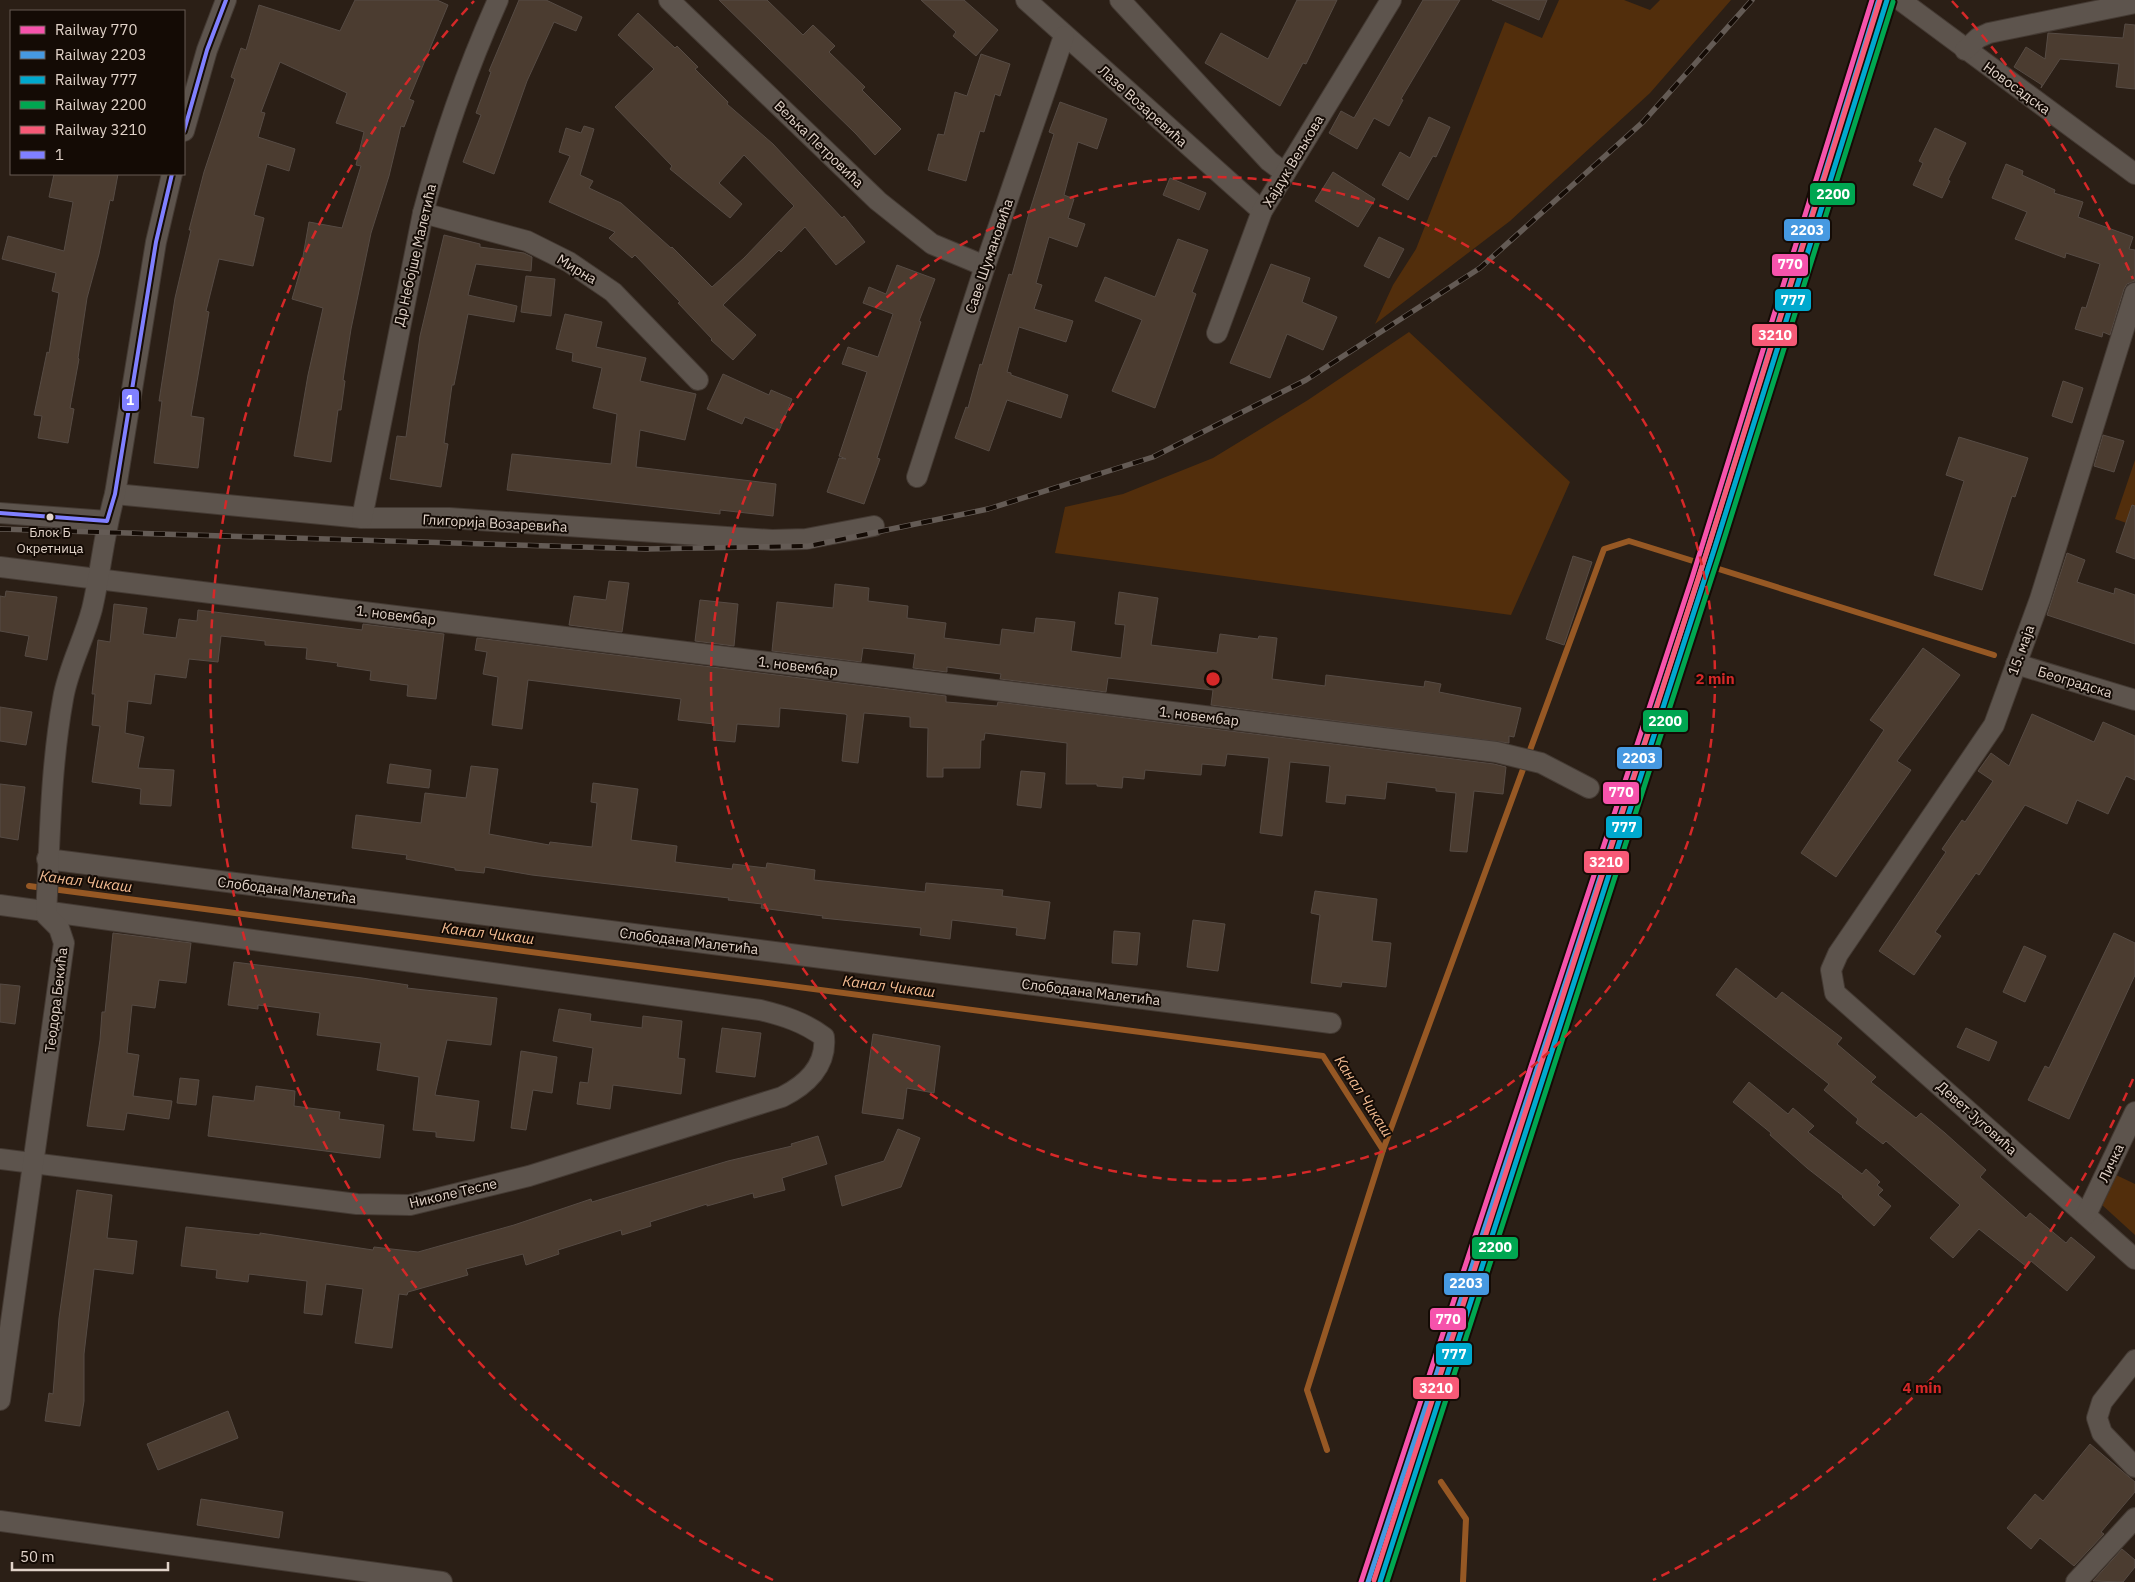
<svg xmlns="http://www.w3.org/2000/svg" width="2135" height="1582" viewBox="0 0 2135 1582" font-family="'IBM Plex Sans',sans-serif">
<style>
.green{fill:#522e0c}
.lines{fill:none;stroke-linecap:round;stroke-linejoin:round}
.stream{stroke:#965824;stroke-width:6}
.building{fill:#4b3c30;stroke:#564b44}
.minor-casing{stroke:#443a33;stroke-width:22}
.minor{stroke:#5d544d;stroke-width:20}
.rail-casing{stroke:#645b55;stroke-width:5.5}
.rail{stroke:#140b05;stroke-width:4;stroke-dasharray:11;stroke-linecap:butt}
.bus-1-casing{stroke:#140b05;stroke-width:8}
.bus-1{stroke:#8080ff;stroke-width:4}
.rail-1-casing{stroke:#140b05;stroke-width:9}
.rail-2-casing{stroke:#140b05;stroke-width:9}
.rail-3-casing{stroke:#140b05;stroke-width:9}
.rail-4-casing{stroke:#140b05;stroke-width:9}
.rail-5-casing{stroke:#140b05;stroke-width:9}
.rail-1{stroke:#f653ac;stroke-width:5}
.rail-2{stroke:#4699e1;stroke-width:5}
.rail-3{stroke:#00a9ce;stroke-width:5}
.rail-4{stroke:#00a651;stroke-width:5}
.rail-5{stroke:#f75a77;stroke-width:5}
.ring{fill:none;stroke:#d62828;stroke-width:2.5;stroke-dasharray:9 6}
.bus-dot{fill:#e1d3c9;stroke:#140b05;stroke-width:2}
.labels{text-anchor:middle;dominant-baseline:central;stroke-width:4;stroke-linejoin:round;paint-order:stroke}
.bus-label{font-size:13px;fill:#e1d3c9;stroke:#140b05}
.street-label{font-size:14px;fill:#e1d3c9;stroke:#140b05}
.water-label{font-size:15px;font-style:italic;fill:#f5bd93;stroke:#140b05}
.centre{fill:#d62828;stroke:#140b05;stroke-width:2.5}
.ring-label{font-size:15px;text-anchor:middle;font-weight:bold;fill:#d62828;stroke:#140b05;stroke-width:4;stroke-linejoin:round;paint-order:stroke}
.line-badge{stroke:#140b05;stroke-width:2}
.badge-label{font-size:14px;text-anchor:middle;font-weight:bold;fill:#fff}
</style>
<rect width="100%" height="100%" fill="#2b1f16"/>
<g class="green">
<polygon points="1559,0 1624,0 1650,10 1660,0 1731,0 1650,93 1510,221 1375,324 1393,285 1416,249 1505,22 1542,38"/>
<polygon points="1409,332 1570,482 1511,615 1055,553 1065,507 1123,494 1213,458 1308,400"/>
<polygon points="2135,460 2135,526 2115,519"/>
<polygon points="2114,1174 2135,1184 2135,1235 2101,1204"/>
</g>
<g class="lines">
<g class="stream">
<polyline points="29,886 1323,1056 1383,1150 1307,1390 1327,1450"/>
<polyline points="1383,1150 1604,549 1629,541 1994,655"/>
<polyline points="1441,1482 1466,1519 1463,1582"/>
</g>
</g>
<g class="building">
<polygon points="355,0 437,0 448,5 409,99 414,101 404,127 401,126 389,176 371,233 351,329 343,380 345,381 341,410 338,410 331,462 294,456 308,375 323,308 292,299 301,268 309,222 342,228 361,166 356,165 364,132 336,123 347,93 280,62 261,112 265,113 258,137 295,149 289,171 267,164 254,215 264,218 253,266 219,259 206,311 209,312 191,416 204,418 198,468 154,463 162,401 159,401 175,298 191,230 189,230 204,172 235,79 231,77 241,48 246,50 259,5 340,31"/>
<polygon points="519,0 546,0 582,17 576,31 554,22 527,81 494,174 463,162 481,115 476,113 491,72 489,71"/>
<polygon points="719,0 767,0 803,35 813,25 835,46 829,52 865,87 862,90 901,129 875,155 856,134"/>
<polygon points="921,0 964,0 998,30 976,56 953,36 956,32"/>
<polygon points="1297,0 1337,0 1306,64 1303,63 1280,106 1205,63 1221,33 1268,59"/>
<polygon points="1423,0 1460,0 1401,99 1403,100 1389,126 1374,118 1357,149 1329,133 1341,111 1354,118"/>
<polygon points="1492,0 1547,0 1539,20"/>
<polygon points="638,13 675,48 677,46 698,67 695,69 728,102 727,104 773,144 842,218 844,216 865,242 836,265 805,227 781,252 779,250 723,305 756,335 733,360 711,340 712,339 678,303 680,302 635,255 632,258 609,238 615,232 549,202 570,156 559,152 566,128 581,133 584,126 594,129 580,175 593,181 589,188 621,203 671,248 672,247 712,287 744,258 794,206 744,155 719,183 742,204 730,218 670,169 672,166 615,107 654,69 618,35"/>
<polygon points="2125,24 2135,25 2135,89 2116,87 2119,64 2060,59 2041,88 2042,85 2014,67 2026,47 2045,59 2048,33 2123,38"/>
<polygon points="981,54 1010,64 1000,96 995,94 984,132 980,131 966,181 928,170 938,134 944,135 955,92 967,96"/>
<polygon points="1060,102 1107,119 1097,149 1078,142 1064,195 1074,199 1068,218 1085,224 1077,247 1049,237 1036,283 1042,285 1034,309 1073,321 1066,342 1019,327 1007,372 1011,373 1011,375 1068,395 1061,418 1007,400 989,451 955,438 966,407 968,408 980,364 982,365 1009,274 1012,275 1029,213 1054,134 1049,132"/>
<polygon points="1429,117 1450,127 1436,157 1433,156 1408,200 1382,185 1400,152 1410,158"/>
<polygon points="1935,128 1966,143 1948,180 1950,181 1942,198 1913,185 1923,163 1919,161"/>
<polygon points="2006,164 2023,171 2022,175 2055,190 2054,193 2083,202 2078,217 2133,237 2129,249 2135,250 2135,281 2127,284 2124,289 2110,335 2103,332 2102,337 2075,329 2082,307 2086,308 2100,264 2066,253 2065,258 2015,239 2027,212 1992,198"/>
<polygon points="1333,172 1375,199 1358,227 1315,201"/>
<polygon points="54,174 118,174 113,201 110,200 99,254 87,298 78,358 79,359 70,408 74,409 68,443 38,438 42,416 34,415 47,352 49,353 59,293 52,291 56,273 2,259 8,236 64,251 73,202 49,197"/>
<polygon points="1170,178 1206,193 1199,210 1163,195"/>
<polygon points="444,235 480,244 480,247 524,253 532,257 531,271 476,264 468,295 517,306 514,322 468,314 454,385 452,385 444,443 448,444 441,487 390,479 397,436 406,437 420,336"/>
<polygon points="1379,237 1404,249 1389,278 1364,266"/>
<polygon points="1178,239 1208,250 1192,292 1196,294 1155,408 1112,391 1142,320 1095,301 1105,277 1155,297"/>
<polygon points="1271,264 1310,278 1302,302 1337,317 1323,350 1287,334 1270,378 1230,363"/>
<polygon points="897,265 935,279 919,321 921,322 877,458 880,459 864,504 827,492 839,458 846,459 839,456 867,372 842,364 848,347 878,357 893,314 863,303 869,287 886,294"/>
<polygon points="526,276 555,279 551,316 521,312"/>
<polygon points="565,314 602,322 596,347 646,358 640,381 696,394 685,440 640,430 636,467 776,484 773,516 720,510 720,514 507,490 512,454 611,464 617,414 593,408 602,368 572,361 573,353 556,349"/>
<polygon points="723,374 769,395 771,390 792,399 779,431 745,417 742,424 707,409"/>
<polygon points="2063,381 2083,388 2072,423 2052,416"/>
<polygon points="2103,435 2124,441 2114,472 2094,466"/>
<polygon points="1959,437 2028,458 2015,497 2012,496 1982,590 1934,575 1964,481 1946,475"/>
<polygon points="2132,505 2135,506 2135,559 2116,552"/>
<polygon points="2067,553 2085,560 2077,582 2114,594 2115,588 2135,595 2135,644 2047,615"/>
<polygon points="1573,556 1592,562 1564,645 1546,639"/>
<polygon points="609,581 629,583 622,632 569,625 574,596 606,600"/>
<polygon points="835,584 869,588 868,601 908,606 907,618 946,623 944,638 1000,645 1002,629 1034,633 1036,618 1058,620 1075,622 1071,651 1121,658 1125,625 1115,624 1119,592 1158,598 1151,645 1217,653 1220,634 1258,639 1259,636 1277,638 1272,679 1325,686 1326,675 1424,687 1425,681 1441,684 1439,692 1521,708 1514,737 1509,736 1509,743 1211,705 1213,690 1108,678 1106,692 1000,679 1001,674 947,667 947,672 913,668 915,654 863,648 861,662 772,651 777,602 833,608"/>
<polygon points="6,591 57,597 47,660 25,656 29,636 0,631 0,596 5,597"/>
<polygon points="700,600 738,604 734,646 695,641"/>
<polygon points="114,604 147,608 143,634 176,638 179,619 197,621 198,610 362,630 363,624 444,634 436,699 407,696 408,685 370,680 371,671 337,666 338,663 306,659 307,648 265,645 265,641 221,636 218,662 189,659 186,678 155,674 151,704 128,701 125,733 144,737 138,768 174,770 171,806 140,804 141,789 92,782 100,726 92,725 95,694 92,694 98,640 110,642"/>
<polygon points="477,638 946,696 946,702 997,706 998,702 1494,764 1506,767 1503,794 1474,791 1467,852 1450,851 1456,793 1436,791 1436,788 1387,782 1385,799 1346,795 1345,804 1326,802 1330,766 1290,762 1282,836 1260,833 1269,758 1227,754 1225,766 1202,764 1201,775 1145,770 1144,779 1123,777 1122,788 1097,786 1097,784 1066,784 1067,743 985,733 984,740 981,740 980,768 943,768 943,777 927,777 928,728 910,727 910,717 864,713 858,763 842,761 847,715 845,714 780,708 779,727 737,724 735,742 713,740 714,724 678,720 681,699 528,680 522,729 492,725 498,677 483,674 487,652 475,650"/>
<polygon points="1923,648 1960,675 1897,761 1911,770 1836,877 1801,853 1884,730 1870,720"/>
<polygon points="0,707 32,712 26,745 0,741"/>
<polygon points="2032,714 2094,742 2103,722 2135,736 2135,780 2126,776 2108,814 2077,800 2067,824 2025,805 1979,875 1976,873 1935,932 1941,936 1914,975 1879,951 1946,852 1942,849 1962,820 1965,822 1993,781 1978,771 1991,753 2009,766"/>
<polygon points="390,764 431,770 429,788 387,783"/>
<polygon points="471,766 498,769 489,834 549,845 550,842 592,847 597,803 591,802 593,783 638,789 631,840 677,846 675,862 732,869 733,864 766,868 767,863 815,870 814,880 925,892 926,883 1003,890 1002,896 1050,902 1045,939 1016,935 1017,928 952,920 950,939 920,935 921,928 822,918 823,916 761,908 762,904 728,900 729,898 532,875 485,867 484,873 455,870 455,868 406,859 407,855 352,848 356,815 421,823 425,793 466,798"/>
<polygon points="1021,771 1045,773 1041,808 1017,805"/>
<polygon points="0,784 25,787 18,840 0,837"/>
<polygon points="1315,891 1377,899 1372,941 1391,943 1386,987 1342,982 1341,987 1311,983 1320,915 1311,913"/>
<polygon points="1193,920 1225,924 1218,971 1187,967"/>
<polygon points="1114,931 1140,933 1137,965 1112,963"/>
<polygon points="113,933 191,943 186,983 159,980 155,1008 132,1005 127,1053 139,1055 133,1096 172,1101 169,1119 127,1113 124,1130 87,1126 100,1040 102,1012 105,1012"/>
<polygon points="2114,933 2135,943 2135,975 2069,1119 2028,1100 2045,1066 2049,1068"/>
<polygon points="2024,946 2046,956 2025,1002 2003,992"/>
<polygon points="234,962 362,978 408,985 407,988 497,998 491,1045 447,1040 435,1095 479,1101 474,1141 436,1137 436,1132 413,1130 419,1077 377,1070 381,1043 317,1035 320,1013 258,1005 258,1009 228,1005"/>
<polygon points="1736,968 1776,999 1782,992 1842,1038 1837,1044 1876,1077 1871,1082 1916,1118 1921,1113 1945,1133 1986,1170 1980,1177 2026,1218 2030,1213 2066,1243 2071,1237 2095,1257 2067,1291 2031,1261 2027,1267 1979,1229 1953,1258 1930,1238 1960,1205 1886,1141 1883,1144 1856,1123 1858,1119 1824,1090 1829,1084 1716,995"/>
<polygon points="0,984 20,986 15,1024 0,1022"/>
<polygon points="559,1009 591,1014 590,1021 642,1028 643,1016 682,1021 678,1058 685,1059 681,1094 613,1085 610,1109 577,1104 580,1082 588,1083 593,1048 553,1041"/>
<polygon points="722,1028 761,1033 755,1077 716,1072"/>
<polygon points="1966,1028 1997,1042 1989,1061 1957,1047"/>
<polygon points="873,1034 940,1046 934,1093 907,1088 903,1119 862,1113"/>
<polygon points="521,1051 557,1057 552,1093 533,1090 526,1130 511,1128"/>
<polygon points="180,1078 199,1080 196,1105 177,1103"/>
<polygon points="1749,1082 1788,1114 1793,1108 1814,1126 1808,1132 1862,1174 1866,1169 1880,1182 1877,1185 1883,1190 1878,1195 1891,1206 1874,1226 1842,1197 1843,1196 1807,1168 1770,1135 1771,1133 1733,1102"/>
<polygon points="256,1086 295,1091 294,1106 340,1112 339,1119 384,1125 380,1158 208,1136 213,1096 254,1101"/>
<polygon points="898,1129 920,1138 901,1187 842,1206 835,1176 884,1161"/>
<polygon points="818,1136 827,1164 782,1178 785,1190 754,1198 753,1193 707,1206 707,1204 650,1222 651,1226 622,1235 621,1230 558,1250 559,1254 526,1265 523,1254 466,1269 468,1275 408,1292 407,1295 399,1294 392,1348 355,1343 363,1289 326,1284 322,1315 304,1313 307,1281 249,1274 248,1282 216,1278 217,1270 181,1266 186,1227 260,1235 260,1233 373,1250 374,1247 418,1252 514,1225 591,1199 592,1202 728,1161 792,1146 791,1144"/>
<polygon points="77,1190 112,1195 107,1238 137,1241 133,1274 94,1269 84,1354 84,1401 80,1426 45,1421 49,1393 53,1394 59,1318"/>
<polygon points="228,1411 238,1438 158,1470 147,1444"/>
<polygon points="2090,1444 2135,1482 2135,1492 2101,1532 2104,1534 2074,1566 2040,1538 2031,1549 2007,1528 2035,1494 2043,1501"/>
<polygon points="201,1499 283,1512 279,1538 197,1525"/>
<polygon points="2122,1549 2135,1560 2135,1567 2123,1582 2093,1581"/>
</g>
<g class="lines">
<g class="minor-casing">
<g id="minor">
<polyline points="669,0 878,201 932,244 985,266"/>
<polyline points="1026,0 1262,211"/>
<polyline points="1120,0 1269,161 1285,173"/>
<polyline points="1900,0 2135,174"/>
<polyline points="1965,50 1978,38 1989,33 2135,3"/>
<polyline points="184,131 207,50 226,0"/>
<polyline points="423,213 527,241 569,262 613,292 698,380"/>
<polyline points="2135,293 2040,599 1994,725 1838,954 1831,970 1835,993 2135,1259"/>
<polyline points="1217,333 1262,211 1391,0"/>
<polyline points="917,477 985,266 1064,36"/>
<polyline points="115,494 362,518 449,518 772,540 806,539 874,526"/>
<polyline points="0,513 107,521"/>
<path d="M362 518 423 213C442 141 467 69 498 0"/>
<polyline points="0,567 1496,752 1541,763 1589,788"/>
<polyline points="2016,664 2135,700"/>
<polyline points="47,859 1331,1023"/>
<path d="M0 905 760 1010C784 1016 804 1022 824 1037 827 1066 806 1085 782 1097L529 1176 410 1205 357 1204 0 1159"/>
<polyline points="2086,1215 2135,1112"/>
<polyline points="2135,1360 2102,1402 2097,1418 2102,1433 2135,1467"/>
<path d="M0 1400 64 943 59 928 46 915C50 843 50 771 63 699 68 668 84 640 92 609 101 571 104 532 115 494L156 242 172 174"/>
<polyline points="0,1521 442,1582"/>
<polyline points="2076,1582 2135,1518"/>
</g>
</g>
<use href="#minor" class="minor"/>
<g class="rail-casing">
<polyline id="rail" points="0,529 646,549 809,546 988,509 1153,457 1306,380 1480,268 1643,122 1752,0"/>
</g>
<use href="#rail" class="rail"/>
<g class="bus-1-casing">
<g id="bus-1">
<polyline points="184,131 207,50 226,0"/>
<polyline points="0,513 107,521 115,494 156,242 172,174"/>
</g>
</g>
<use href="#bus-1" class="bus-1"/>
<g class="rail-1-casing">
<polyline id="rail-1" points="1361,1582 1692,578 1872,0"/>
</g>
<g class="rail-2-casing">
<polyline id="rail-2" points="1368,1582 1698,580 1878,2"/>
</g>
<g class="rail-3-casing">
<polyline id="rail-3" points="1380,1582 1715,547 1887,0"/>
</g>
<g class="rail-4-casing">
<polyline id="rail-4" points="1387,1582 1721,549 1893,2"/>
</g>
<g class="rail-5-casing">
<polyline id="rail-5" points="1374,1580 1709,545 1880,0"/>
</g>
<use href="#rail-1" class="rail-1"/>
<use href="#rail-2" class="rail-2"/>
<use href="#rail-3" class="rail-3"/>
<use href="#rail-4" class="rail-4"/>
<use href="#rail-5" class="rail-5"/>
</g>
<g class="ring">
<circle cx="1213" cy="679" r="502"/>
<path d="M2133 1079A1003 1003 0 0 1 1653 1580M773 1580A1003 1003 0 0 1 474 1M1952 1A1003 1003 0 0 1 2133 279"/>
</g>
<circle class="bus-dot" cx="50" cy="517" r="4.5"/>
<g class="labels">
<g class="bus-label">
<text x="50" y="532">Блок Б<tspan x="50" dy="16">Окретница</tspan></text>
</g>
<g class="street-label">
<text transform="translate(2017 88) rotate(36)">Новосадска</text>
<text transform="translate(1143 106) rotate(42)">Лазе Возаревића</text>
<text transform="translate(819 144) rotate(44)">Вељка Петровића</text>
<text transform="translate(1293 161) rotate(-59)">Хајдук Вељкова</text>
<text transform="translate(415 255) rotate(-77)">Др Небојше Малетића</text>
<text transform="translate(989 256) rotate(-71)">Саве Шумановића</text>
<text transform="translate(577 269) rotate(31)">Мирна</text>
<text transform="translate(495 523) rotate(3)">Глигорија Возаревића</text>
<text transform="translate(396 615) rotate(7)">1. новембар</text>
<text transform="translate(2021 650) rotate(-70)">15. маја</text>
<text transform="translate(798 666) rotate(7)">1. новембар</text>
<text transform="translate(2075 682) rotate(17)">Београдска</text>
<text transform="translate(1199 716) rotate(7)">1. новембар</text>
<text transform="translate(287 890) rotate(7)">Слободана Малетића</text>
<text transform="translate(689 941) rotate(7)">Слободана Малетића</text>
<text transform="translate(1091 992) rotate(7)">Слободана Малетића</text>
<text transform="translate(56 1000) rotate(-83)">Теодора Бекића</text>
<text transform="translate(1977 1118) rotate(42)">Девет Југовића</text>
<text transform="translate(2111 1163) rotate(-65)">Личка</text>
<text transform="translate(453 1193) rotate(-13)">Николе Тесле</text>
</g>
<g class="water-label">
<text transform="translate(86 881) rotate(7)">Канал Чикаш</text>
<text transform="translate(488 933) rotate(7)">Канал Чикаш</text>
<text transform="translate(889 986) rotate(7)">Канал Чикаш</text>
<text transform="translate(1364 1096) rotate(57)">Канал Чикаш</text>
</g>
</g>
<circle cx="1213" cy="679" r="8" class="centre"/>
<g class="ring-label">
<text x="1715" y="684">2 min</text>
<text x="1922" y="1393">4 min</text>
</g>
<g class="line-badge">
<rect x="1809" y="182" width="47" height="24" rx="5" fill="#00a651"/>
<rect x="1783" y="218" width="48" height="24" rx="5" fill="#4699e1"/>
<rect x="1771" y="253" width="38" height="24" rx="5" fill="#f653ac"/>
<rect x="1774" y="288" width="38" height="24" rx="5" fill="#00a9ce"/>
<rect x="1751" y="323" width="47" height="24" rx="5" fill="#f75a77"/>
<rect x="121" y="388" width="19" height="24" rx="5" fill="#8080ff"/>
<rect x="1642" y="709" width="47" height="24" rx="5" fill="#00a651"/>
<rect x="1616" y="746" width="47" height="24" rx="5" fill="#4699e1"/>
<rect x="1602" y="781" width="38" height="24" rx="5" fill="#f653ac"/>
<rect x="1605" y="815" width="38" height="24" rx="5" fill="#00a9ce"/>
<rect x="1583" y="850" width="47" height="24" rx="5" fill="#f75a77"/>
<rect x="1471" y="1236" width="48" height="24" rx="5" fill="#00a651"/>
<rect x="1443" y="1272" width="47" height="24" rx="5" fill="#4699e1"/>
<rect x="1429" y="1307" width="38" height="24" rx="5" fill="#f653ac"/>
<rect x="1435" y="1342" width="38" height="24" rx="5" fill="#00a9ce"/>
<rect x="1412" y="1376" width="48" height="24" rx="5" fill="#f75a77"/>
</g>
<g class="badge-label">
<text x="1833" y="199">2200</text>
<text x="1807" y="235">2203</text>
<text x="1790" y="269">770</text>
<text x="1793" y="305">777</text>
<text x="1775" y="340">3210</text>
<text x="130" y="405">1</text>
<text x="1665" y="726">2200</text>
<text x="1639" y="763">2203</text>
<text x="1621" y="797">770</text>
<text x="1624" y="832">777</text>
<text x="1606" y="867">3210</text>
<text x="1495" y="1252">2200</text>
<text x="1466" y="1288">2203</text>
<text x="1448" y="1324">770</text>
<text x="1454" y="1359">777</text>
<text x="1436" y="1393">3210</text>
</g>
<rect x="10" y="10" width="175" height="165" fill="#140b05" stroke="#665b53"/>
<rect x="20" y="26" width="25" height="8" fill="#f653ac" stroke="#665b53"/>
<text x="55" y="35" font-size="15" fill="#e1d3c9">Railway 770</text>
<rect x="20" y="51" width="25" height="8" fill="#4699e1" stroke="#665b53"/>
<text x="55" y="60" font-size="15" fill="#e1d3c9">Railway 2203</text>
<rect x="20" y="76" width="25" height="8" fill="#00a9ce" stroke="#665b53"/>
<text x="55" y="85" font-size="15" fill="#e1d3c9">Railway 777</text>
<rect x="20" y="101" width="25" height="8" fill="#00a651" stroke="#665b53"/>
<text x="55" y="110" font-size="15" fill="#e1d3c9">Railway 2200</text>
<rect x="20" y="126" width="25" height="8" fill="#f75a77" stroke="#665b53"/>
<text x="55" y="135" font-size="15" fill="#e1d3c9">Railway 3210</text>
<rect x="20" y="151" width="25" height="8" fill="#8080ff" stroke="#665b53"/>
<text x="55" y="160" font-size="15" fill="#e1d3c9">1</text>
<path d="M12 1562v8h156v-8" fill="none" stroke="#e1d3c9" stroke-width="2.5"/>
<text x="20" y="1562" font-size="15" fill="#e1d3c9" stroke="#140b05" stroke-width="4" paint-order="stroke">50 m</text>
</svg>
